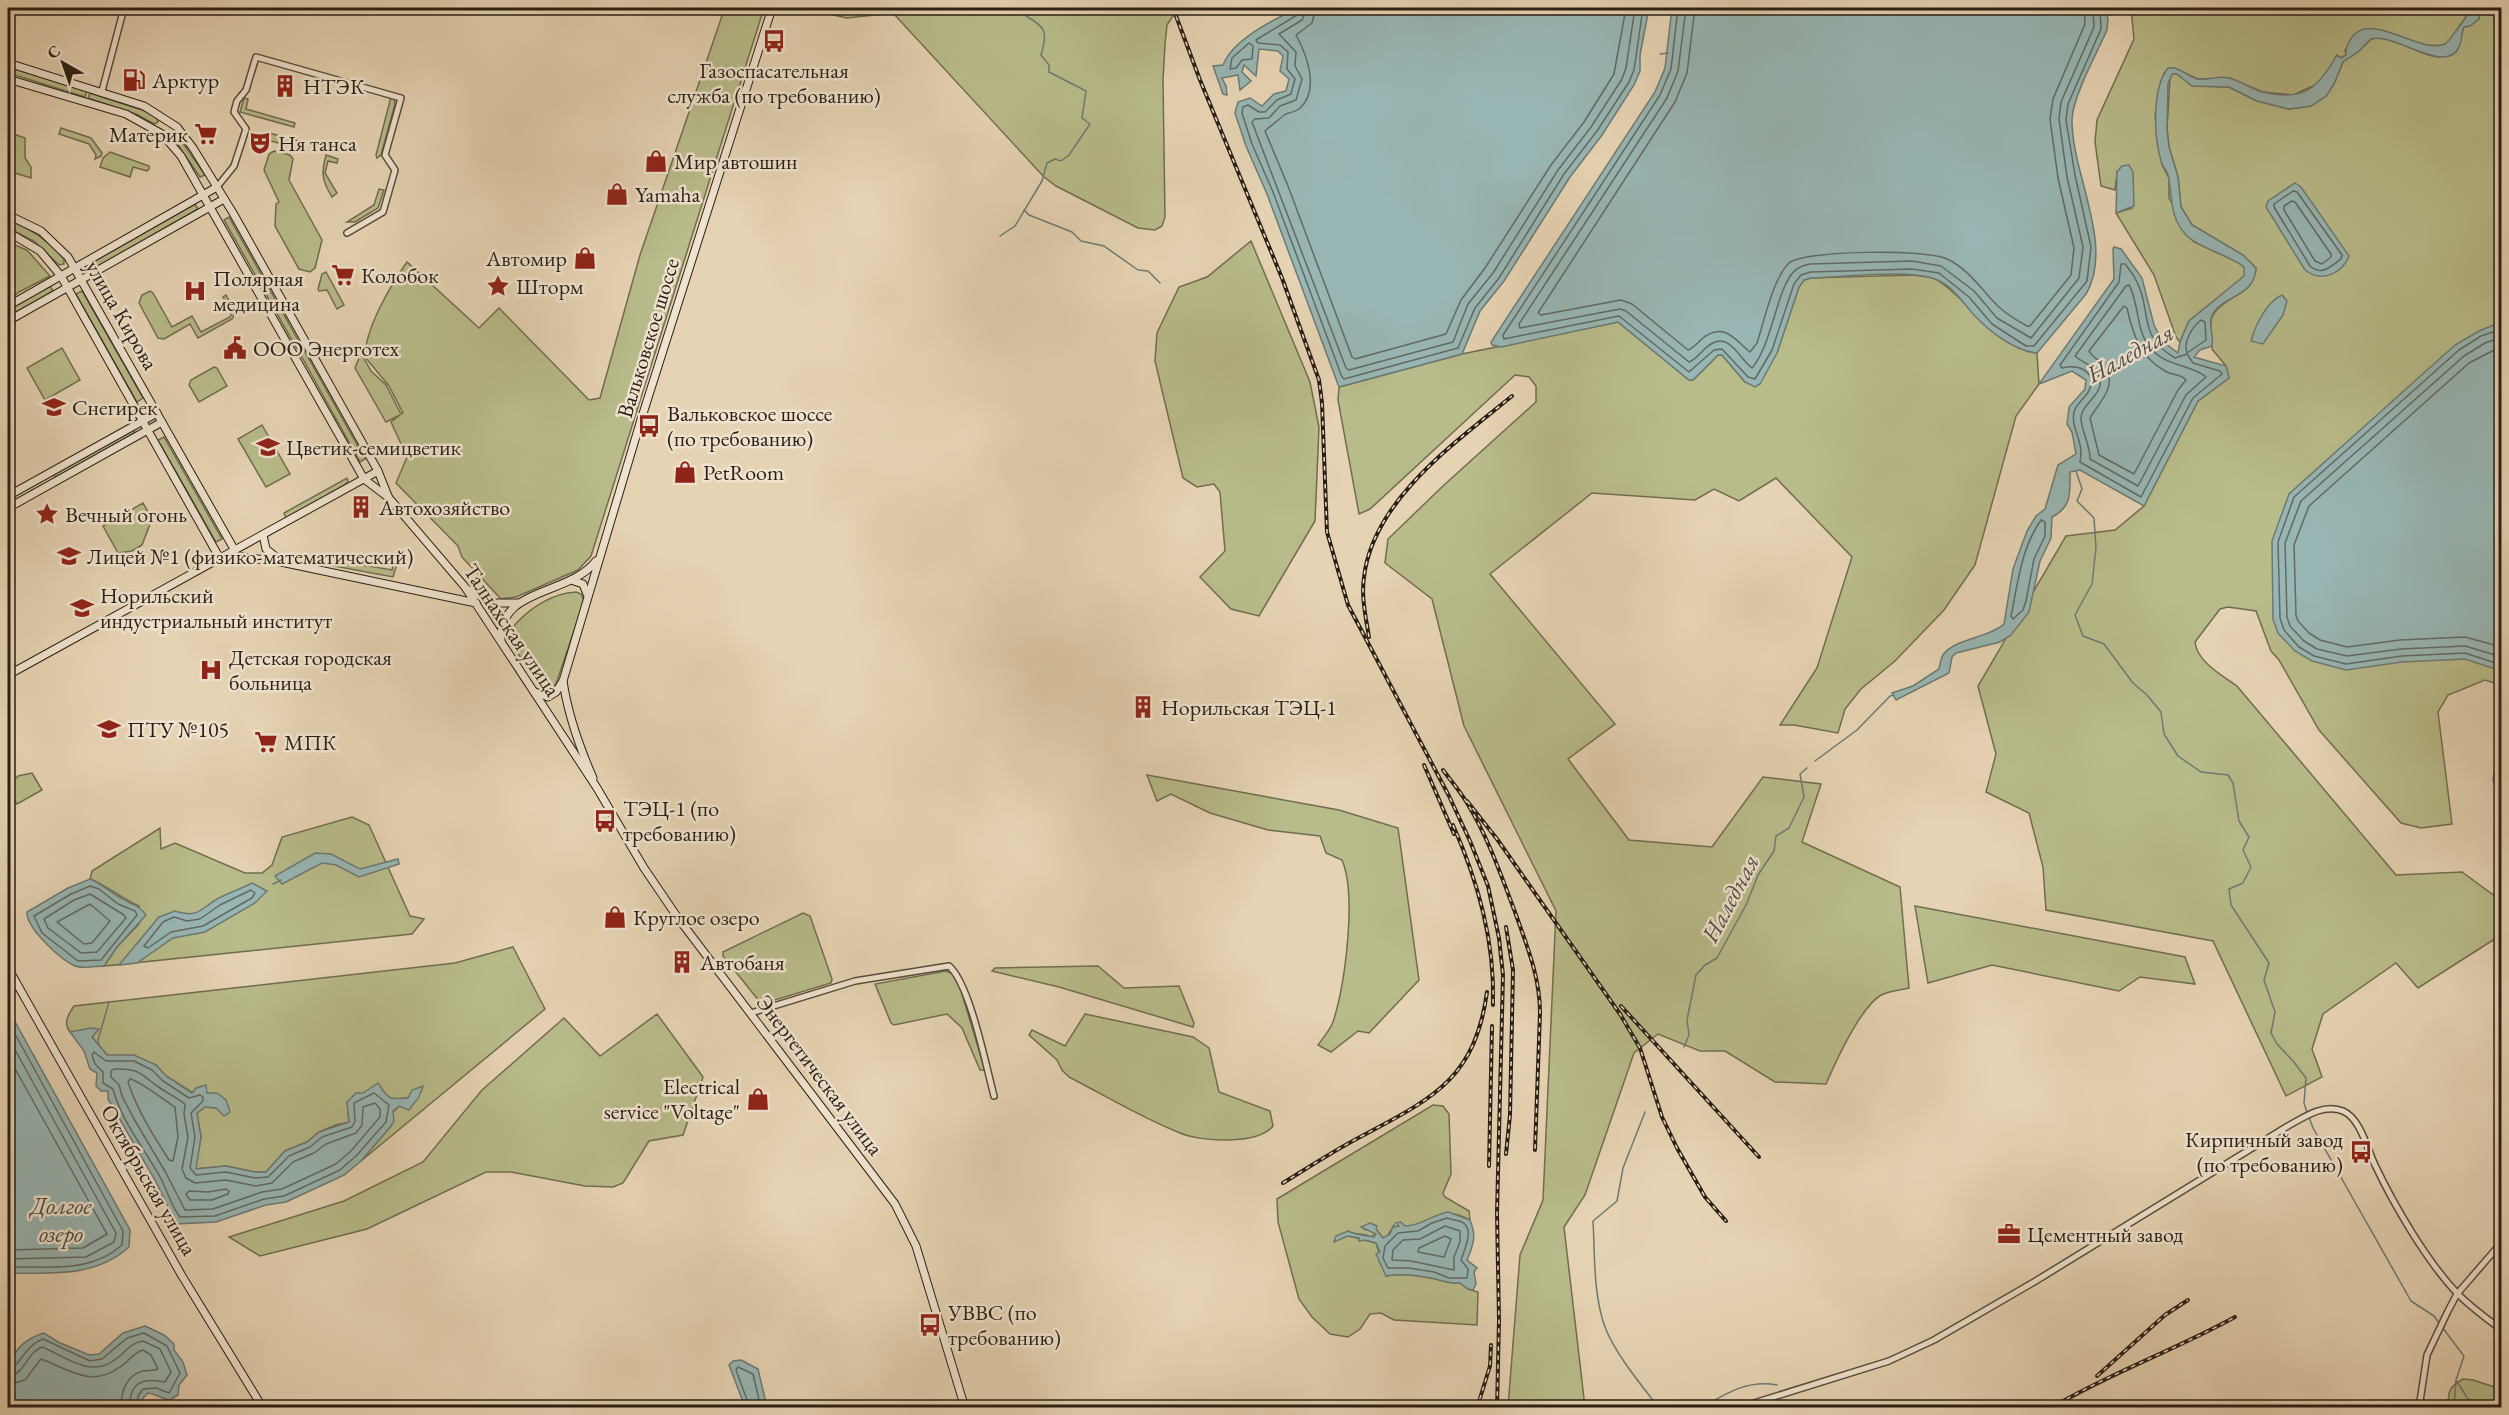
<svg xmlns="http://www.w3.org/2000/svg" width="2509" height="1415" viewBox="0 0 2509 1415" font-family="'EB Garamond',serif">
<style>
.green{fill:#b8bb8a;stroke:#706d50;stroke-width:1.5}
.water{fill:#98b6b4;stroke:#6c7a74;stroke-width:1.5}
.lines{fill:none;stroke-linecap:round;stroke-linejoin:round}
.shore{stroke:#606a64;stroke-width:1.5}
.stream{stroke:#6c7a74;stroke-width:1.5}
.street-casing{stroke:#584c3c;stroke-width:8}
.secondary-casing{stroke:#291f15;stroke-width:9}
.street{stroke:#efe2ce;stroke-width:5}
.secondary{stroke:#efe2ce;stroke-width:7}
.rail-casing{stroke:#291f15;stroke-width:4}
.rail{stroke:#efe2ce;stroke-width:1.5;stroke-dasharray:4.5;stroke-linecap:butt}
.labels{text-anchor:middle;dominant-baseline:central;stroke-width:5;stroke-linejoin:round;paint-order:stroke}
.poi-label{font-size:22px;fill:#291f15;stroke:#efe2ce;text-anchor:start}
.street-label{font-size:22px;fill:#291f15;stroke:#efe2ce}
.water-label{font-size:24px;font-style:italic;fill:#4a4c45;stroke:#efe2ce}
</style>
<rect width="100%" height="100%" fill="#e6d3b3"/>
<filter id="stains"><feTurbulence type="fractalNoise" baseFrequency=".00333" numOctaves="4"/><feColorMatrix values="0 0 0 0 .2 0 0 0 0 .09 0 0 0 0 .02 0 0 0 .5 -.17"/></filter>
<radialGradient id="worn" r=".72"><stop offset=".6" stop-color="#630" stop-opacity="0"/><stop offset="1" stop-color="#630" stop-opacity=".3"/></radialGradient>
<g class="green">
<path d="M703 8H748L763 11 591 556 578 570 516 597 501 599 462 557 458 546 396 483 407 457 391 422 400 415 386 422 355 368 361 353 371 371 386 385 401 414 403 413 389 386 365 357C365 328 391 285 407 262L479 328 499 308 589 400 600 398 640 255 722 16Z"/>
<polygon points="802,8 1178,8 1167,25 1165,44 1163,80 1165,217 1162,226 1155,230 1138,228 1056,186 1044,177 893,13 847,18"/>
<path d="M2131 8H2472L2447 44C2425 50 2402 38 2382 30L2345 50 2346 55 2341 58 2337 55 2324 77 2317 84 2293 95 2263 92 2229 78 2198 79 2174 68 2164 73 2155 115 2162 165 2169 178V198L2194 242 2240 263 2245 269V276L2189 321 2180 342 2176 337 2154 275 2116 213 2132 208 2117 173 2115 190 2101 186 2095 142 2097 120 2134 39Z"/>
<path d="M2480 8H2495L2502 19 2501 685 2485 680 2448 695 2438 712 2452 824 2421 828 2401 823 2319 730 2279 660 2271 651 2256 611 2228 607 2220 609 2195 642C2197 662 2223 676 2237 686L2396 875 2462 872 2500 900 2501 935 2418 988 2396 963 2323 1014 2312 1049 2322 1077 2286 1096 2213 941 2046 910 2043 867 2029 813 1986 792 1996 754 1978 686 2066 536 2115 530 2144 506 2198 401 2229 378 2226 366 2212 349C2214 337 2206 323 2215 312 2229 294 2254 295 2256 268L2243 255 2192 225 2181 207 2178 177 2169 147 2167 129 2170 77 2173 73 2177 74 2193 86 2229 87 2257 101 2289 109 2311 106 2326 96 2334 84 2343 62 2359 51 2371 39C2400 31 2427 70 2456 52L2464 26 2479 19Z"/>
<polygon points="8,67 87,91 85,97 8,73"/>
<polygon points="90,93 145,111 157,118 158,122 154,124 138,115 88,98"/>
<polygon points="391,97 394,98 395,104 381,155 377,158 376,155"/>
<polygon points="244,98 248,99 246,109 295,123 294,127 240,112"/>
<polygon points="61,128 91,138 102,153 101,156 95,159 96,155 89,144 59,134"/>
<polygon points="8,132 25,138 25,158 31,167 31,178 8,171"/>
<polygon points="269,133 299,141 297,148 267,140"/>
<polygon points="175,134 178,136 205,175 200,177 173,138"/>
<polygon points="274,151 290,155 293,159 289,180 322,240 315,268 310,272 299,269 275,226 276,204 279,202 264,170 269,154"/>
<polygon points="110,152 149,166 149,169 147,171 133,167 130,177 100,167 103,158"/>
<path d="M326 155 338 159 337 163 328 161 325 173 337 193 332 197C322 181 321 173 326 155Z"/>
<polygon points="379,189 384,190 378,208 355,222 347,222 374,205"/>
<polygon points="195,204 198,209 86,273 83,268"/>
<polygon points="229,217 302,347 297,349 224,220"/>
<path d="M8 220C31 229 48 240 64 259V264L59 265 34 241 8 228Z"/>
<polygon points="1251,241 1310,382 1319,427 1315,521 1259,616 1231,609 1200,577 1225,551 1220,492 1214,484 1197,487 1183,478 1155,361 1157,333 1179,287 1207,277"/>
<polygon points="8,242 27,250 50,276 19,292 8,301"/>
<polygon points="326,272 344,305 337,309 327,290 319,291 318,289 322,274"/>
<path d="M1912 275C1920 276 1932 276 1939 281 1968 300 2001 350 2037 353L2039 384 2016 416 1975 565 1944 610 1895 661 1861 689 1845 709 1838 733 1794 725H1780L1817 668 1852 557 1776 478 1739 501 1714 489 1695 500 1592 493 1490 574 1615 724 1568 759 1629 840 1712 847 1763 777 1821 784 1802 842 1900 887 1909 988C1901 990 1889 991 1881 995 1860 1008 1836 1061 1826 1084L1775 1082 1725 1051H1700L1658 1034 1634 1053 1585 1195 1564 1227 1585 1407H1508L1520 1255 1543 1200 1556 911 1464 726 1432 599 1385 563 1388 539 1444 485 1536 402V386L1529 377 1515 375 1370 509 1359 514 1338 400 1339 387 1462 354 1618 322 1689 380H1693L1718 355H1722L1745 382 1777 353 1799 287 1804 280 1811 278Z"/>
<polygon points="50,286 53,291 8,317 8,310"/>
<polygon points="82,291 143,398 137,402 76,294"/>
<polygon points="150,291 153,293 172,327 192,316 201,332 230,317 232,312 223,297 226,295 235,313 232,319 198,338 190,324 164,339 158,338 139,303 142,295"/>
<polygon points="62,348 80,380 45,400 27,368"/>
<polygon points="304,350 365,459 360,462 299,352"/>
<polygon points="214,367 217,368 227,386 199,402 189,385 191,380"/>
<polygon points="262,425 290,474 266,487 238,439"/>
<polygon points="133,430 135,433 56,478 53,474"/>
<polygon points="164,437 222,539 216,542 158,440"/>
<polygon points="347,478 348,481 345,485 286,518 284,513"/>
<polygon points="143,503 152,519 142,545 132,551 118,553 103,526"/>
<polygon points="401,550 393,577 334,566 335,563 343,565 344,562 392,570 396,553"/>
<path d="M576 592 581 594 584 601 556 684 548 691H544L514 648 513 627C528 609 552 593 576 592Z"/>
<polygon points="32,773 42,790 17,804 8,790 8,786 18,776"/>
<path d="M1147 775 1339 810 1398 828 1419 980 1369 1033 1358 1031 1331 1052 1318 1045C1323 1038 1330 1030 1333 1022 1345 985 1357 895 1342 860L1326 853 1320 836 1268 830 1210 813 1171 794 1157 801Z"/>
<path d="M352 817 369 825 410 916 424 919 412 934 104 966 117 947 139 924V906C120 898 108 886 90 879L92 871 160 828 161 849 175 843 245 873H262L272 865 282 837Z"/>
<polygon points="1915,906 2185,957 2195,984 2140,977 2119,991 1992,965 1928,983"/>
<polygon points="803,913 810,916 832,979 831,983 765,1003 760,1002 723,956 723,952"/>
<path d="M513 947 545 1009 361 1161 391 1126 393 1112 408 1098 394 1099 363 1093 347 1102 349 1122 336 1125 319 1132 307 1142 285 1151 266 1172H255L226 1166 195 1169 201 1137 197 1113 205 1107 216 1108 207 1093H193L166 1076 156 1065 107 1055 92 1037 98 1029 70 1032C63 1023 68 1015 74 1006L455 963Z"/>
<polygon points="1098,966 1124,988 1179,986 1194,1023 1193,1027 1059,987 992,971 995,968"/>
<polygon points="946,971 953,974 958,981 985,1070 980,1070 962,1028 947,1014 894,1025 891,1023 875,984"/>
<polygon points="657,1014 703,1077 683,1135 649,1141 623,1183 613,1187 585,1186 511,1172 486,1172 367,1229 260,1256 229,1237 344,1201 423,1162 482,1090 564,1018 600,1056"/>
<path d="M1085 1014 1193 1037 1209 1048 1219 1092 1270 1111 1273 1126C1258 1145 1201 1142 1180 1133 1142 1118 1106 1096 1069 1077L1062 1070 1057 1060 1029 1035 1032 1030 1065 1046Z"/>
<path d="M1433 1105 1443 1106 1449 1114 1451 1174 1443 1193 1445 1197 1469 1211 1470 1220C1446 1207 1439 1215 1417 1225 1411 1228 1400 1226 1393 1227L1386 1238H1383L1376 1229H1363L1372 1231 1376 1234 1371 1237C1363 1232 1355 1236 1348 1231L1338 1239 1348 1236 1376 1243 1386 1276C1401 1273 1416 1275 1431 1278 1443 1280 1448 1284 1460 1283L1468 1289 1478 1292 1477 1325 1394 1320 1381 1313 1370 1314 1360 1329 1348 1337 1330 1334 1312 1317 1299 1299 1278 1222 1277 1199Z"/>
<path d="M2463 1379 2473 1380 2501 1389V1407H2448C2448 1391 2449 1387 2463 1379Z"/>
</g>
<g class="water">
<path d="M1299 8H1649L1640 55V71L1634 85 1602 135 1570 177 1504 281 1480 311 1462 354 1339 387 1267 194 1246 146 1235 113 1238 102 1250 98 1262 106 1274 94 1286 91 1289 79 1280 71 1283 56 1278 51 1259 49 1256 76 1244 65 1242 72 1251 81 1240 90 1238 75 1222 78 1226 86 1227 95 1223 94 1213 66 1223 65C1233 39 1274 19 1299 8Z"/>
<path d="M1672 8H2105L2108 19 2107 30C2097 53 2073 96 2072 119 2071 173 2115 245 2086 294L2037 353C2015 351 1990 332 1975 316 1964 304 1951 284 1935 279 1906 269 1844 277 1811 278L1804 280 1799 287 1777 353 1760 384 1755 387 1745 382 1722 355H1718L1693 380H1689L1618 322 1501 347 1492 345 1491 342 1655 92 1665 68Z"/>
<path d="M2472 8H2480L2479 19 2470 26 2464 27C2461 34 2462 43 2458 49 2443 74 2394 32 2371 39L2359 51 2343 62 2334 84 2326 96 2311 106 2289 109 2257 101 2229 87 2192 86 2177 74H2172L2168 84 2167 129 2169 147 2178 177 2181 207 2192 225 2243 255 2256 268C2254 300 2219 294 2211 318 2209 328 2214 337 2212 346L2200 350 2194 357 2226 366 2229 378 2198 401 2144 506 2080 470 2070 472C2070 493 2072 507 2052 517L2051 538 2040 561 2029 612 2011 635 2000 642 1956 653 1952 657 1949 673 1896 700 1892 693 1913 686 1939 669C1940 665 1941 658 1943 655 1953 639 1989 638 2004 624L2013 569 2027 531 2036 516 2045 509 2058 465 2076 454 2072 432 2067 424 2069 407 2085 389 2086 380 2072 371 2039 384 2114 279 2113 249 2114 247 2121 249 2142 278 2154 325 2162 341 2178 353 2180 342 2189 321 2244 276V267C2229 255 2199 248 2187 236 2171 220 2172 201 2169 180 2169 173 2164 169 2162 164 2154 140 2151 89 2168 68 2178 66 2187 76 2197 79 2207 81 2219 75 2229 78 2241 81 2251 89 2263 92 2304 102 2318 88 2337 55L2341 58 2346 55C2345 49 2347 47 2349 42 2367 6 2417 55 2445 44 2448 43 2470 12 2472 8Z"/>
<polygon points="2129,165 2133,172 2134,206 2116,213 2117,172 2122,166"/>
<path d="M2295 183 2301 187 2349 256C2342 274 2321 283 2305 270L2266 207 2268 201Z"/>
<path d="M2282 295 2287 301 2283 315 2263 344 2251 341C2255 326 2267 301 2282 295Z"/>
<polygon points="2501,322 2501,671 2465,659 2402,662 2346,670 2312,661 2295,651 2278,633 2273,619 2272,541 2289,494 2455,345 2479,331"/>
<polygon points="2501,732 2501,784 2495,784 2493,780"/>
<polygon points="315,853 331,854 360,869 398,859 399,864 359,877 336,865 322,863 282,884 275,876"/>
<path d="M90 879C102 884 110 892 121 898 131 905 138 904 146 915L117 947 104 966C96 966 83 969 75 966 61 960 26 928 27 912L68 888Z"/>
<path d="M252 883 267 891 255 903 205 932 173 938 137 963 119 965 159 917 175 911C198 918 198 911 217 899 228 893 241 889 252 883Z"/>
<path d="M8 1009 130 1230 129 1247C95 1278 50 1273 8 1273Z"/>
<path d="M91 1028 99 1029 92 1037 107 1055H134L156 1065 166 1076 192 1093 196 1088 206 1085 207 1093H217L226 1100 230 1112 224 1116 216 1108 205 1107 197 1113 201 1137 196 1169 226 1166 255 1172H266L285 1151 307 1142 319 1132 349 1122 347 1102 356 1093H363L378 1083C388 1099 389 1100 408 1098L412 1090 423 1086 419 1097 409 1110 399 1106 393 1111 394 1121 391 1126 361 1161 344 1175 286 1202 266 1205 216 1222 176 1224 155 1180 108 1099V1091H101L96 1086 97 1073 90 1069 84 1051 70 1032Z"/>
<path d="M1448 1212 1470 1220C1477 1237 1473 1245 1467 1260L1477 1268 1474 1272 1476 1284 1473 1290 1468 1289 1460 1283C1448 1284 1442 1280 1431 1278 1416 1275 1401 1273 1386 1276L1376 1254 1380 1252 1376 1243 1365 1240 1359 1241V1238L1348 1236 1334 1242 1336 1236 1348 1231C1353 1234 1367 1236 1374 1237L1376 1234 1361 1227 1370 1223 1377 1226 1376 1229 1383 1238 1390 1234 1394 1224V1227L1399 1226 1396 1223 1401 1222 1405 1226C1421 1226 1432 1215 1448 1212Z"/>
<path d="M145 1326 164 1335 174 1344V1350L183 1362 187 1375 179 1385 178 1395 170 1400C161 1399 157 1394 148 1393L143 1398V1407H8C7 1373 5 1345 44 1333L58 1342 89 1355 99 1354 123 1333Z"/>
<polygon points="741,1360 758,1369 767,1407 745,1407 729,1365 733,1361"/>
</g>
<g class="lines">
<g class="shore">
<polyline points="1299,8 1297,15 1256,40 1258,43 1280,45 1288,52 1287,69 1295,79 1291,94 1277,100 1265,112 1259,112 1248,105 1243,107 1242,113 1252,144 1273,192 1342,377 1344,379 1458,348 1475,308 1499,278 1564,174 1597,131 1629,82 1634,70 1643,8"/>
<polyline points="1307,8 1302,20 1279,34 1296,52 1295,66 1302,79 1296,100 1280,106 1269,118 1255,119 1252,122 1346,368 1349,370 1453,342 1468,304 1493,273 1558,170 1591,127 1622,79 1626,68 1635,8"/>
<path d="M1316 8 1312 23 1296 35C1306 53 1321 91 1299 109 1295 112 1291 112 1286 114 1283 116 1267 129 1265 131L1288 186 1352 357 1355 359 1446 334 1461 300 1485 268 1551 165 1584 122 1614 74 1626 8"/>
<polyline points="1678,8 1671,69 1660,95 1503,335 1504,339 1619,316 1689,372 1714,350 1722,349 1748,377 1755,379 1772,350 1794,284 1801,275 1811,272 1912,269 1939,273 1969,297 1992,324 2026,346 2034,346 2087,281 2091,247 2075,175 2066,120 2068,104 2101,29 2100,8"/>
<path d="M1686 8 1678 71 1667 98 1519 324 1520 328 1620 309 1626 311 1689 362C1698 359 1702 349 1711 344 1730 332 1740 360 1752 368 1773 345 1777 282 1797 269 1801 266 1806 265 1810 264L1912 261 1941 266 1974 291 1997 318 2031 338 2079 278 2083 247 2067 177 2059 119 2061 102 2094 27 2093 8"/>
<path d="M1695 8 1687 73 1675 102 1538 313 1541 315 1621 300 1632 304 1688 350C1694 348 1698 342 1703 338 1725 321 1736 341 1750 352L1757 343C1764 322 1773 278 1789 263 1804 250 1927 249 1947 259 1969 269 1983 292 2000 308 2008 315 2018 321 2027 326H2030L2071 275 2074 248 2058 178 2050 119 2053 99 2085 24 2084 8"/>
<polygon points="1249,43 1253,46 1252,59 1242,60 1236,68 1230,69 1232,58"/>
<path d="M2293 191 2297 192 2342 255 2341 259C2330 267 2322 276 2310 266L2274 207V204Z"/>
<polygon points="2292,201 2295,202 2331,254 2331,257 2322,264 2315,261 2284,210 2284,206"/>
<path d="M2121 264H2125C2129 269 2133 274 2136 280 2153 311 2136 335 2175 358L2187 354 2193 363 2220 371 2222 374 2193 398 2141 497 2080 462C2085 443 2070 427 2074 412 2078 399 2091 397 2092 379 2086 367 2075 365 2062 368L2060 365 2119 282Z"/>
<path d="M2129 285C2140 304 2135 334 2153 351 2169 367 2193 365 2206 377L2186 395 2138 486 2090 459C2090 444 2081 430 2081 418 2081 402 2110 392 2097 373 2092 364 2081 362 2075 356L2126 286Z"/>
<path d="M2124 306 2127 308C2133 335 2140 357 2165 371 2173 376 2180 373 2186 380L2178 390 2134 474 2099 455 2090 418C2099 402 2120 385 2103 365 2099 360 2092 357 2089 351Z"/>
<path d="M2201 320 2205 322 2206 340 2187 353C2183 342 2192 327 2201 320Z"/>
<polyline points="2502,329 2481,336 2459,350 2294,497 2278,542 2280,618 2284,630 2299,647 2314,656 2346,664 2402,656 2465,653 2502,665"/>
<polyline points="2502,337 2485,343 2464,356 2301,501 2285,543 2287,617 2290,626 2304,641 2317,649 2347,656 2401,649 2465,646 2502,657"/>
<polyline points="2502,346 2469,363 2309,506 2294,545 2296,615 2298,621 2309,633 2320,640 2347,647 2400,640 2465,637 2502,647"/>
<path d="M2041 520 2045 522V536L2034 559 2026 601 2023 610 2013 619 2011 616C2018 583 2021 548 2041 520Z"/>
<polygon points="90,886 99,889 118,904 135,911 137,915 101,960 78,961 42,933 34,916 71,894"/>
<polygon points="251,890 255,893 252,898 203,926 171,932 148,948 144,946 163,922 174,917 187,921 200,919 220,905"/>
<polygon points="90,894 124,915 126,918 97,952 81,953 48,928 44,919 74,900"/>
<polygon points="90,904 110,921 92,943 84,944 57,922"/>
<path d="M8 1021 123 1231 122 1245C90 1274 47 1266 8 1267"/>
<polyline points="8,1037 116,1233 114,1242 86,1257 8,1259"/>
<path d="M94 1052 106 1061H134L152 1070 163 1081 189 1098 200 1095 203 1097V1101L191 1113 195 1137 190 1168 196 1175 226 1172 255 1178 268 1177 289 1156 310 1147 322 1137 352 1127 355 1121 354 1103 374 1093 389 1105 386 1122 356 1156 340 1170 284 1196 264 1199 215 1216 180 1217C171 1206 167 1189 159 1175 143 1147 121 1120 113 1089L103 1083V1072L95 1064 92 1055Z"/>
<polyline points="8,1056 107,1234 83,1248 8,1250"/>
<path d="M114 1069C142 1068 140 1075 160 1088 169 1094 177 1098 185 1104L184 1114 188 1137 182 1169 186 1178 195 1183 226 1180 256 1186 272 1183 293 1162 314 1153 326 1144 356 1133 362 1125 363 1107 375 1103 380 1109V1117L351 1151 336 1164 282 1189 262 1192 213 1209 185 1210 166 1173 134 1119 122 1096 119 1085 111 1077V1071Z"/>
<path d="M130 1079C140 1081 164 1100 175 1107L178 1137 173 1161 169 1160C153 1135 137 1110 128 1082Z"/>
<polygon points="226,1189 229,1191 228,1194 212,1200 190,1200 186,1194 189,1191 208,1192"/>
<path d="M1447 1218C1452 1220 1458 1220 1462 1222 1475 1229 1464 1250 1461 1260L1468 1269 1467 1278H1449L1434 1272 1409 1268H1388L1383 1258 1385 1246 1398 1233 1418 1231 1432 1223Z"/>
<polygon points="1445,1226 1460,1231 1460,1242 1454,1257 1454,1270 1411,1261 1392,1260 1393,1250 1403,1240 1420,1239"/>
<polygon points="1445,1236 1451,1239 1444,1257 1418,1252 1419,1248"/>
<path d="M8 1369C20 1367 25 1345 43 1339L90 1361 102 1359 127 1338 144 1333 167 1346 180 1373 169 1393 156 1388 143 1389 138 1396 137 1408"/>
<path d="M8 1376C25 1375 26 1353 42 1347 67 1357 90 1379 116 1359 126 1352 131 1342 143 1341L160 1349 171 1372 165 1382C142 1377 129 1383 130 1408"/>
<path d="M8 1385 25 1380 41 1359C70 1370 91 1388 120 1367 128 1362 133 1353 143 1350L151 1355 158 1369C153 1371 149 1370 143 1371 126 1375 121 1392 121 1408"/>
<polyline points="750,1408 736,1370 738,1367 753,1374 761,1408"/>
</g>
<g class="stream">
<polyline points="1660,54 1668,53"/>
<polyline points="1024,210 1029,215 1072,232 1081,241 1104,246 1138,270 1148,271 1160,283"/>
<path d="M1000 236 1015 226 1042 181 1047 163 1055 159 1061 161 1069 155 1090 124 1082 118 1086 91 1049 72V65L1041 55C1048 32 1046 27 1026 16L1025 8"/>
<polyline points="2076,471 2082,489 2077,501 2094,518 2096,548 2092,584 2075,615 2083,636 2104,644 2133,683 2147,695 2161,712 2164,734 2178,756 2201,772 2228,775 2233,783 2239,821 2249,837 2243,850 2251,867 2243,883 2229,889 2231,905 2269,963 2264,980 2275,1012 2271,1033 2277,1044 2293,1061 2306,1078 2304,1103 2307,1112"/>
<polyline points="1815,761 1857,730 1890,696 1894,695"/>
<polyline points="273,884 281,880"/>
<polyline points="99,1045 98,1040 109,1002"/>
<polyline points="1684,1047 1689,1035 1687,1020 1696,975 1705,965 1717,958 1747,903 1758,875 1774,851 1776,836 1789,828 1804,797 1800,774 1807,768"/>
<path d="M1645 1112 1623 1168 1617 1201 1593 1221C1595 1255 1593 1294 1605 1327 1614 1352 1642 1386 1659 1408"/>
<polyline points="2309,1117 2313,1128 2411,1301 2434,1316 2439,1323"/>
<polyline points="2442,1327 2464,1356 2456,1380 2454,1408"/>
<polyline points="2456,1380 2468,1399 2495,1408"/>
<path d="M1701 1408C1725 1394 1748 1379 1777 1385"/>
</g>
<g class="street-casing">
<g id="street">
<polyline points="102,91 124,8"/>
<polyline points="217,187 234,166 246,129 234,112 237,101 246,90 256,57 401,98 385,155 395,170 383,212 347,233"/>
<path d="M751 1013 855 981 949 966C970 984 986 1066 994 1096"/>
<path d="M1738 1408 1889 1361 1934 1340 2034 1282 2288 1126C2304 1117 2324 1103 2343 1111 2361 1119 2367 1149 2375 1165 2394 1205 2426 1260 2456 1292 2469 1306 2486 1318 2502 1330"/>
<polyline points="2419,1408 2427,1355 2448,1311 2457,1294 2502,1242"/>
</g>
</g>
<g class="secondary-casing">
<g id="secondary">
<polyline points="8,63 144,106 177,127 193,148 233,213 378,471 388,496"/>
<polyline points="8,79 126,114 162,134 181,156 364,479 389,498 465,587 597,788 644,868 678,918 895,1204 916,1246 965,1408"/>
<polyline points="8,215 41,231 68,257 234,549"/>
<polyline points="8,232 40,251 61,276 219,557"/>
<polyline points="8,306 217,187"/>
<polyline points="8,321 224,199"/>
<polyline points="8,496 157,413"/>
<polyline points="8,508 162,422"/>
<polyline points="263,535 266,549 281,561"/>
<polyline points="224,557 235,556 281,562 476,603"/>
<polyline points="571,580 583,584 587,594"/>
<polyline points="470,590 491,603 518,603"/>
<path d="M501 641C498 587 569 596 596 561"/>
<polyline points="8,675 378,471"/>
<path d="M563 681C568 715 579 746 593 778"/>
<polyline points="535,692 548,697 556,692 563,681 640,423 772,8"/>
<polyline points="8,968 182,1276 263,1408"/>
</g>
</g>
<use href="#street" class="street"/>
<use href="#secondary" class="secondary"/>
<g class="rail-casing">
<g id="rail">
<polyline points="1173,8 1200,80 1282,278 1319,380 1322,403 1327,532 1348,605 1449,796 1470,841 1488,886 1499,938 1503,975 1497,1213 1499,1320 1497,1408"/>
<path d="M1369 637C1366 618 1361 597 1364 577 1373 500 1456 442 1512 396"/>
<polyline points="1424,765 1454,834"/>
<path d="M1443 770C1451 781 1460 791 1467 803 1488 837 1501 875 1515 912 1527 946 1540 977 1540 1013L1535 1150"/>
<polyline points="1467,801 1497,839 1620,1014 1640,1048 1662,1117 1677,1148 1705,1197 1726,1221"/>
<path d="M1453 825C1478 882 1495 941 1493 1005"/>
<polyline points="1506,927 1513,970 1510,1115 1506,1154"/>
<polyline points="1621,1006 1759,1157"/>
<polyline points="1489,1166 1492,1026"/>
<path d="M1283 1183C1309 1167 1335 1150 1362 1136 1433 1098 1475 1079 1487 992"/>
<polyline points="2097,1376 2165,1315 2188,1300"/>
<polyline points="1477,1408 1490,1366 1491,1345"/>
<path d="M2051 1408C2110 1373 2175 1350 2235 1317"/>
</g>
</g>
<use href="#rail" class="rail"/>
</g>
<defs>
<g id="bus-bare" transform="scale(1.8)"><path d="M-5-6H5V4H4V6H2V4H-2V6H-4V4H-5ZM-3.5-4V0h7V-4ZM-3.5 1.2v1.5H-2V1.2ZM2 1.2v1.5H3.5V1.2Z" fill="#8f2418" stroke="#efe2ce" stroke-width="2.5" paint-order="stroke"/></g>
<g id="fuel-bare" transform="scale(1.8)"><path d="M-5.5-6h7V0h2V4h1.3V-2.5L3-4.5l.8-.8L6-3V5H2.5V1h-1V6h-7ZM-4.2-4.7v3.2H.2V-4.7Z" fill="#8f2418" stroke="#efe2ce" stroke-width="2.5" paint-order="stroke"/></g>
<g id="building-bare" transform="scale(1.8)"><path d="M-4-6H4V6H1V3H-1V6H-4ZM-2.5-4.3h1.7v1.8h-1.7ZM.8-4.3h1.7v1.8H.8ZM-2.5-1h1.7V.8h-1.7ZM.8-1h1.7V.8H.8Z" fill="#8f2418" stroke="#efe2ce" stroke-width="2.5" paint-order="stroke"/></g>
<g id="supermarket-bare" transform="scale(1.8)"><path d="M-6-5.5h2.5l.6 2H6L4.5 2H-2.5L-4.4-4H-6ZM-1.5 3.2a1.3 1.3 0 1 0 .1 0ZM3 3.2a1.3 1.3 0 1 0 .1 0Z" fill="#8f2418" stroke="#efe2ce" stroke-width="2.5" paint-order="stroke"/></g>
<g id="theatre-bare" transform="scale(1.8)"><path d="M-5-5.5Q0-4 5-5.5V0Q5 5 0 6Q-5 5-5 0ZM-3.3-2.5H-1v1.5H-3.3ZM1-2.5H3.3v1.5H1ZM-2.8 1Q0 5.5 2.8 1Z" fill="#8f2418" stroke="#efe2ce" stroke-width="2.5" paint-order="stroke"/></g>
<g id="shop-bare" transform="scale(1.8)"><path d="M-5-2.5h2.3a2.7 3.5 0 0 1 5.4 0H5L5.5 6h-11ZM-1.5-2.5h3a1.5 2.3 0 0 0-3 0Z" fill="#8f2418" stroke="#efe2ce" stroke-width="2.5" paint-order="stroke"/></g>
<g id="sight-bare" transform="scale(1.8)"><path d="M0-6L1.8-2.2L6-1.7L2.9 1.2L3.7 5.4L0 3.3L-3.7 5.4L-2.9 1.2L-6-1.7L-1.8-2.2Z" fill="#8f2418" stroke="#efe2ce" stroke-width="2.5" paint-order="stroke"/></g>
<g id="hospital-bare" transform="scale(1.8)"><path d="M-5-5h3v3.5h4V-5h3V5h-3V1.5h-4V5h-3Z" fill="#8f2418" stroke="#efe2ce" stroke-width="2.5" paint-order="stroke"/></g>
<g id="civic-bare" transform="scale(1.8)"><path d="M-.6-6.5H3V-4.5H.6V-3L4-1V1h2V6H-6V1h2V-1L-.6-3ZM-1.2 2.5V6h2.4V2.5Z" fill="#8f2418" stroke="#efe2ce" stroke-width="2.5" paint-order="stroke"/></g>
<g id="school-bare" transform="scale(1.8)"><path d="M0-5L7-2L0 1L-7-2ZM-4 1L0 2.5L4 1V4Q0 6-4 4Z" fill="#8f2418" stroke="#efe2ce" stroke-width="2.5" paint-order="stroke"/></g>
<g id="university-bare" transform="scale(1.8)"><path d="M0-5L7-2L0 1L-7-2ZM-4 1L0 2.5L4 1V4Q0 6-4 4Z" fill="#8f2418" stroke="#efe2ce" stroke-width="2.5" paint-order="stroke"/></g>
<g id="office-bare" transform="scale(1.8)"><path d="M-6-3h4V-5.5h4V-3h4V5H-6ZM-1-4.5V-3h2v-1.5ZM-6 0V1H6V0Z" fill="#8f2418" stroke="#efe2ce" stroke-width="2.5" paint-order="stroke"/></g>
</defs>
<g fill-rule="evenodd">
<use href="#bus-bare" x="774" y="41"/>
<use href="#fuel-bare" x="134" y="80"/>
<use href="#building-bare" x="285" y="86"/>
<use href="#supermarket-bare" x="206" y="134"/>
<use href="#theatre-bare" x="260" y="143"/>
<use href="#shop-bare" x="656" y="161"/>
<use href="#shop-bare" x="617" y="194"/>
<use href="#shop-bare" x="585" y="258"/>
<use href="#supermarket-bare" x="343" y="275"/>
<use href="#sight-bare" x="498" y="286"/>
<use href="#hospital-bare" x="195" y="291"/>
<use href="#civic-bare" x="235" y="348"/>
<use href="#school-bare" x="54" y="407"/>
<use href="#bus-bare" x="649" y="426"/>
<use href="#school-bare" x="268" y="447"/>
<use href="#shop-bare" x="685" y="472"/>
<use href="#building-bare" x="361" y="507"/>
<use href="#sight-bare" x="47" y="514"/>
<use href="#school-bare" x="69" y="556"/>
<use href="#university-bare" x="82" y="608"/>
<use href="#hospital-bare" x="211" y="670"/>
<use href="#building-bare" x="1143" y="707"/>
<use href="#university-bare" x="109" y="729"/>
<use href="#supermarket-bare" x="266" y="742"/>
<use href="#bus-bare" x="605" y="821"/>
<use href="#shop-bare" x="615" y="917"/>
<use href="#building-bare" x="682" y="962"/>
<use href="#shop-bare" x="758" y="1099"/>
<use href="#bus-bare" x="2361" y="1152"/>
<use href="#office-bare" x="2009" y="1234"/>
<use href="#bus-bare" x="930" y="1325"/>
</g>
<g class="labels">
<g class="poi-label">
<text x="774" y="70" text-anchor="middle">Газоспасательная<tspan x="774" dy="25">служба (по требованию)</tspan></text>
<text x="152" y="80">Арктур</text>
<text x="303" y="86">НТЭК</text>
<text x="188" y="134" text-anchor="end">Материк</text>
<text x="278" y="143">Ня танса</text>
<text x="674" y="161">Мир автошин</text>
<text x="635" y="194">Yamaha</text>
<text x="567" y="258" text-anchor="end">Автомир</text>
<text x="361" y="275">Колобок</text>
<text x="213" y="278">Полярная<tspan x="213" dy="25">медицина</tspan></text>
<text x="516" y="286">Шторм</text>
<text x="253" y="348">ООО Энерготех</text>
<text x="72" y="407">Снегирек</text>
<text x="667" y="413">Вальковское шоссе<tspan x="667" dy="25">(по требованию)</tspan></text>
<text x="286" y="447">Цветик-семицветик</text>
<text x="703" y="472">PetRoom</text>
<text x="379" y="507">Автохозяйство</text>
<text x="65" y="514">Вечный огонь</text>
<text x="87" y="556">Лицей №1 (физико-математический)</text>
<text x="100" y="595">Норильский<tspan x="100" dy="25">индустриальный институт</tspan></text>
<text x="229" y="657">Детская городская<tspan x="229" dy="25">больница</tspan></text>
<text x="1161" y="707">Норильская ТЭЦ-1</text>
<text x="127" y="729">ПТУ №105</text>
<text x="284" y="742">МПК</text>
<text x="623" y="808">ТЭЦ-1 (по<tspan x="623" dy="25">требованию)</tspan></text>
<text x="633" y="917">Круглое озеро</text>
<text x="700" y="962">Автобаня</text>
<text x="740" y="1086" text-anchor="end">Electrical<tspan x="740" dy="25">service "Voltage"</tspan></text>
<text x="2343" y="1139" text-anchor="end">Кирпичный завод<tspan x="2343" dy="25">(по требованию)</tspan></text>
<text x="2027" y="1234">Цементный завод</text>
<text x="948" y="1312">УВВС (по<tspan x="948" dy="25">требованию)</tspan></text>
</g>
<g class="street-label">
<text transform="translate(122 315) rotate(60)">улица Кирова</text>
<text transform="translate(648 338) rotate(-73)">Вальковское шоссе</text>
<text transform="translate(512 630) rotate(56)">Талнахская улица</text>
<text transform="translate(820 1075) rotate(53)">Энергетическая улица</text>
<text transform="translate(149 1180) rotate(60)">Октябрьская улица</text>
</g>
<g class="water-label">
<text transform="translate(2130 353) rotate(-29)">Наледная</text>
<text transform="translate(1730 898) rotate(-62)">Наледная</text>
<text x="61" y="1205">Долгое<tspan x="61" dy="28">озеро</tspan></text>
</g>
</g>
<rect width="2509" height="1415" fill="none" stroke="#e6d3b3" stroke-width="30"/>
<rect x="9" y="9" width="2491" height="1397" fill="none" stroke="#291f15" stroke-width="3"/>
<rect x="15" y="15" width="2479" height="1385" fill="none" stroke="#291f15" stroke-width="1.5"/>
<g transform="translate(63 63) rotate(320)" stroke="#efe2ce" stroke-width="4.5" paint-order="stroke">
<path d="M0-4.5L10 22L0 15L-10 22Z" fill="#291f15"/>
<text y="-9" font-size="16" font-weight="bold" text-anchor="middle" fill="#291f15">С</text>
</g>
<rect width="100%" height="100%" filter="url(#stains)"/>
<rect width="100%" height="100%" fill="url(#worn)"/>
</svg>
